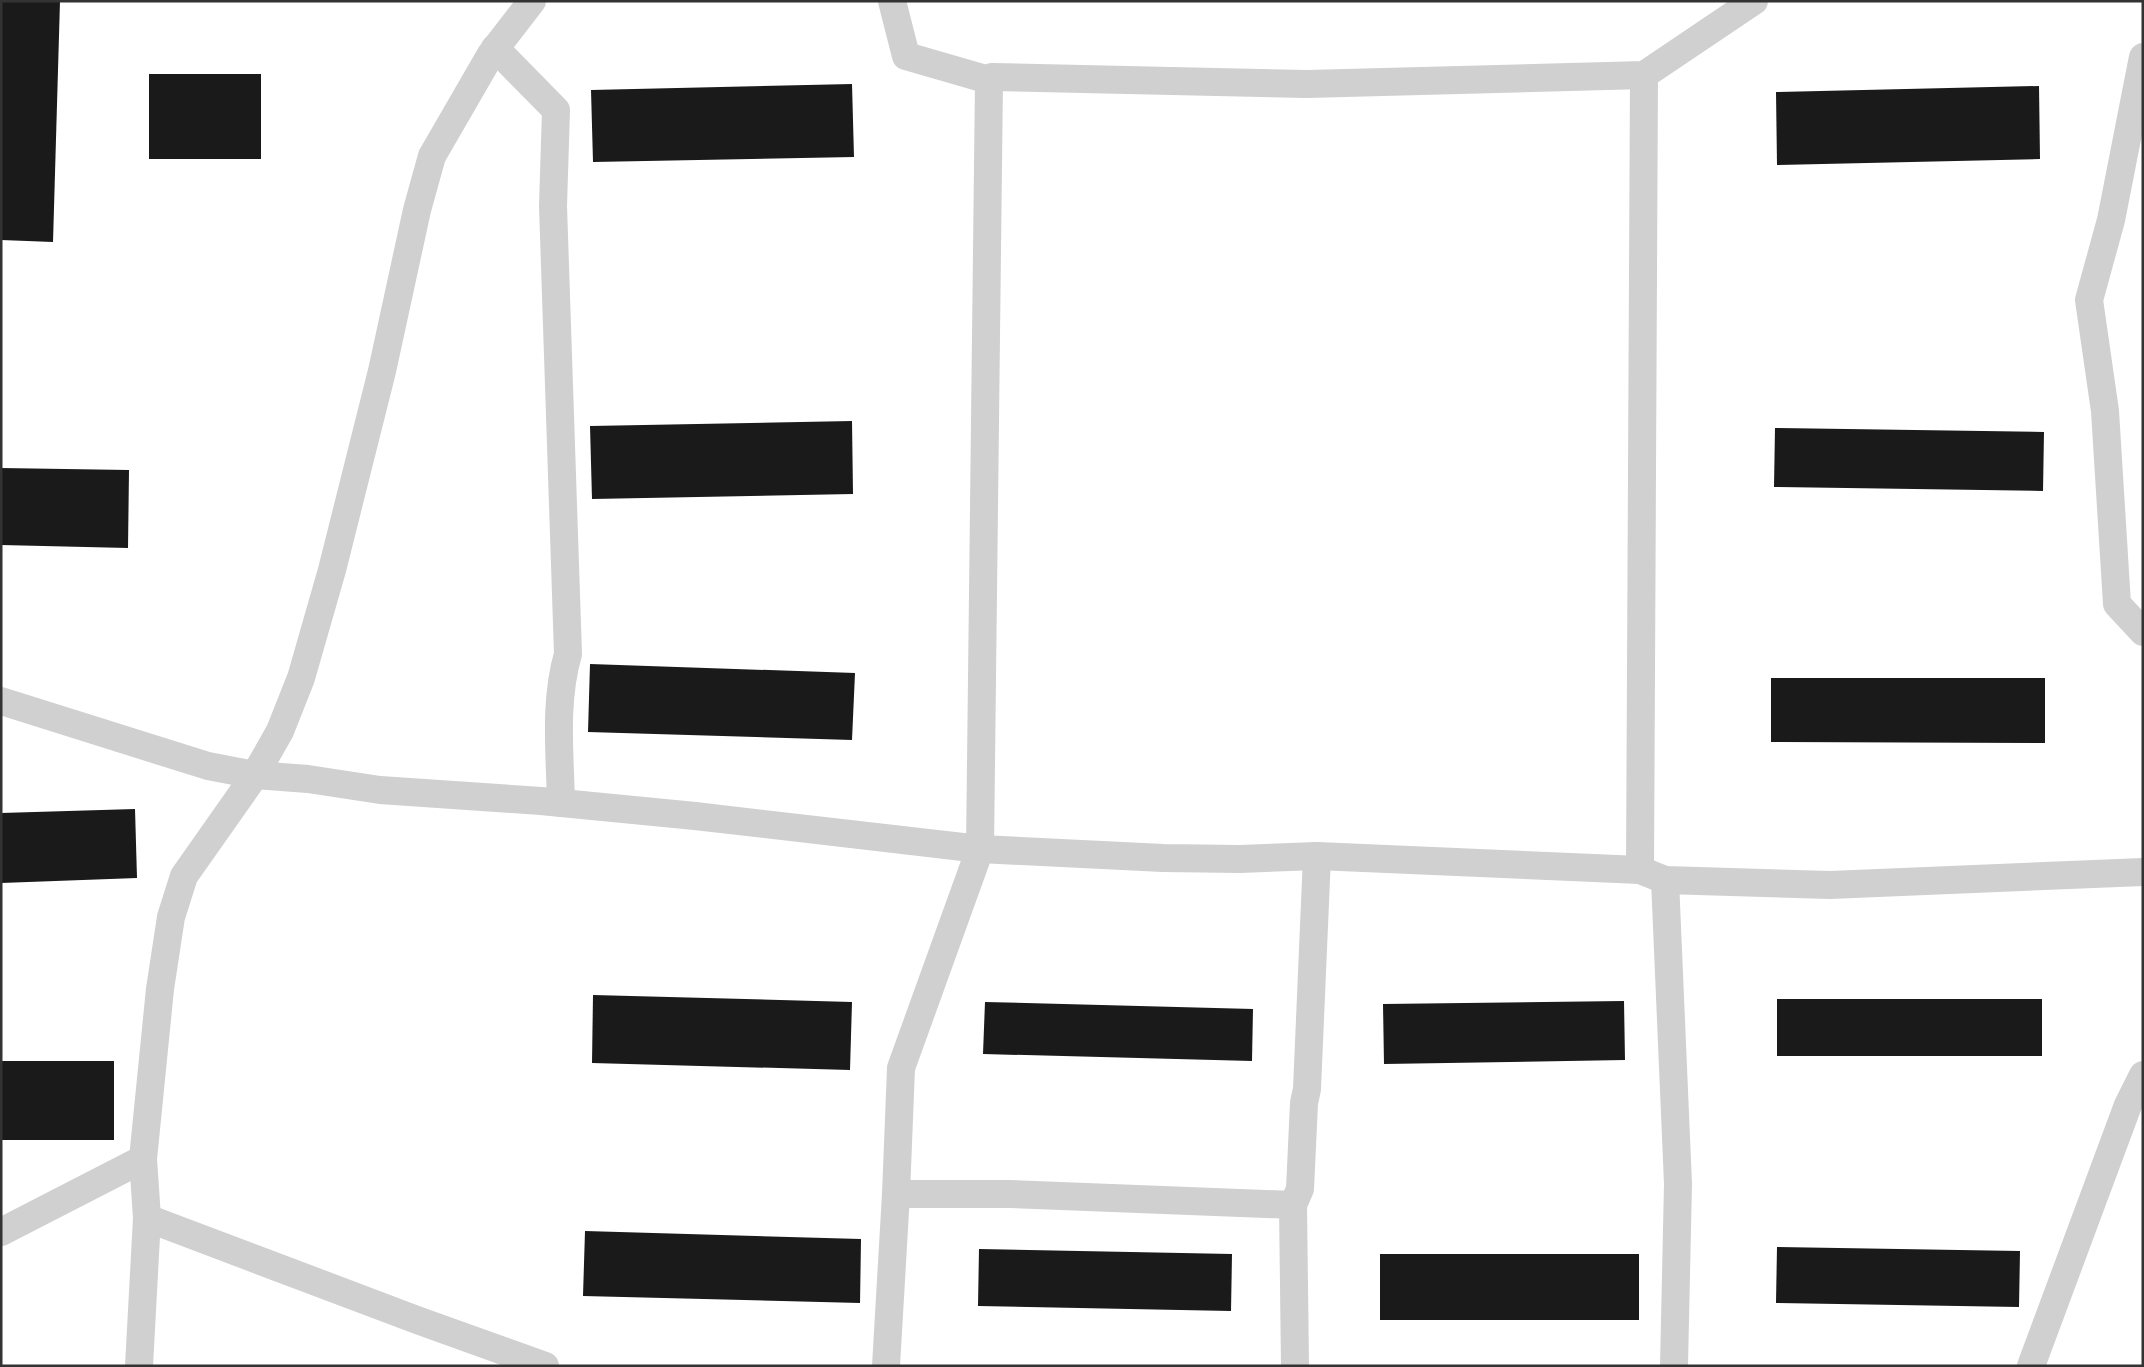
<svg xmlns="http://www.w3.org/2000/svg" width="2144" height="1367" viewBox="0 0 2144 1367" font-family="'Public Sans',sans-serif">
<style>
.building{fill:#1a1a1a}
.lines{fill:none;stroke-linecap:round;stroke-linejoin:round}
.minor{stroke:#d0d0d0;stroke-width:28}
</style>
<rect width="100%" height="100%" fill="#fff"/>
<g class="building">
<polygon points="1,1 60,1 53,242 1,240"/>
<rect x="149" y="74" width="112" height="85"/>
<polygon points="852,84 854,157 593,162 591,90"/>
<polygon points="2039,86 2040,159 1777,165 1776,92"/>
<polygon points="852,421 853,494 592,499 590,426"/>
<polygon points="1775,428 2044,432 2043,491 1774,487"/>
<polygon points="1,468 129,470 128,548 1,545"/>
<polygon points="590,664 855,673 852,740 588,732"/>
<polygon points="1771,678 2045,678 2045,743 1771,742"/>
<polygon points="135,809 137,878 1,883 1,813"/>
<polygon points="593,995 852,1002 850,1070 592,1063"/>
<rect x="1777" y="999" width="265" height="57"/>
<polygon points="1624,1001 1625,1060 1384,1064 1383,1004"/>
<polygon points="985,1002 1253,1009 1252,1061 983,1054"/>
<rect x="1" y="1061" width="113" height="79"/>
<polygon points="585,1231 861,1239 860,1303 583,1296"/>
<polygon points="1777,1247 2020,1251 2019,1307 1776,1303"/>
<polygon points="979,1249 1232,1254 1231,1311 978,1306"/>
<rect x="1380" y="1254" width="259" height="66"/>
</g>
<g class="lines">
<g class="minor">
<polyline points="892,1 906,56 989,80"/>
<path d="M495 48 556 110 553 206 568 654C554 702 560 754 561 803"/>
<polyline points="2143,57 2111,220 2089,300 2105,411 2117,604 2143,632"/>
<polyline points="1,701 208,766 255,775 308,779 380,790 541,801 695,816 980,849 1163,858 1240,859 1317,856 1640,870 1665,880 1830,885 2143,872"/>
<polyline points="1640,870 1644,75"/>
<polyline points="1665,880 1678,1184 1674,1366"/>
<polyline points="896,1194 1009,1194 1293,1205"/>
<polyline points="147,1218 417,1320 545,1366"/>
<polyline points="1,1232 143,1159"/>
<polyline points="139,1366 147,1218 143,1159 160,989 171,917 184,876 255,775 280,731 301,678 332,570 382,371 417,210 432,156 491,54 532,1"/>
<polyline points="886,1366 896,1194 901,1068 980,849 989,80 992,77 1307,84 1644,75 1754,1"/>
<polyline points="1295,1366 1293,1205 1300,1189 1304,1103 1307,1089 1317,856"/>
<polyline points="2031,1366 2128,1105 2143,1075"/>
</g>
</g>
<rect width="2144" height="1367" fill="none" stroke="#333333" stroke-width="5"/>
</svg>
